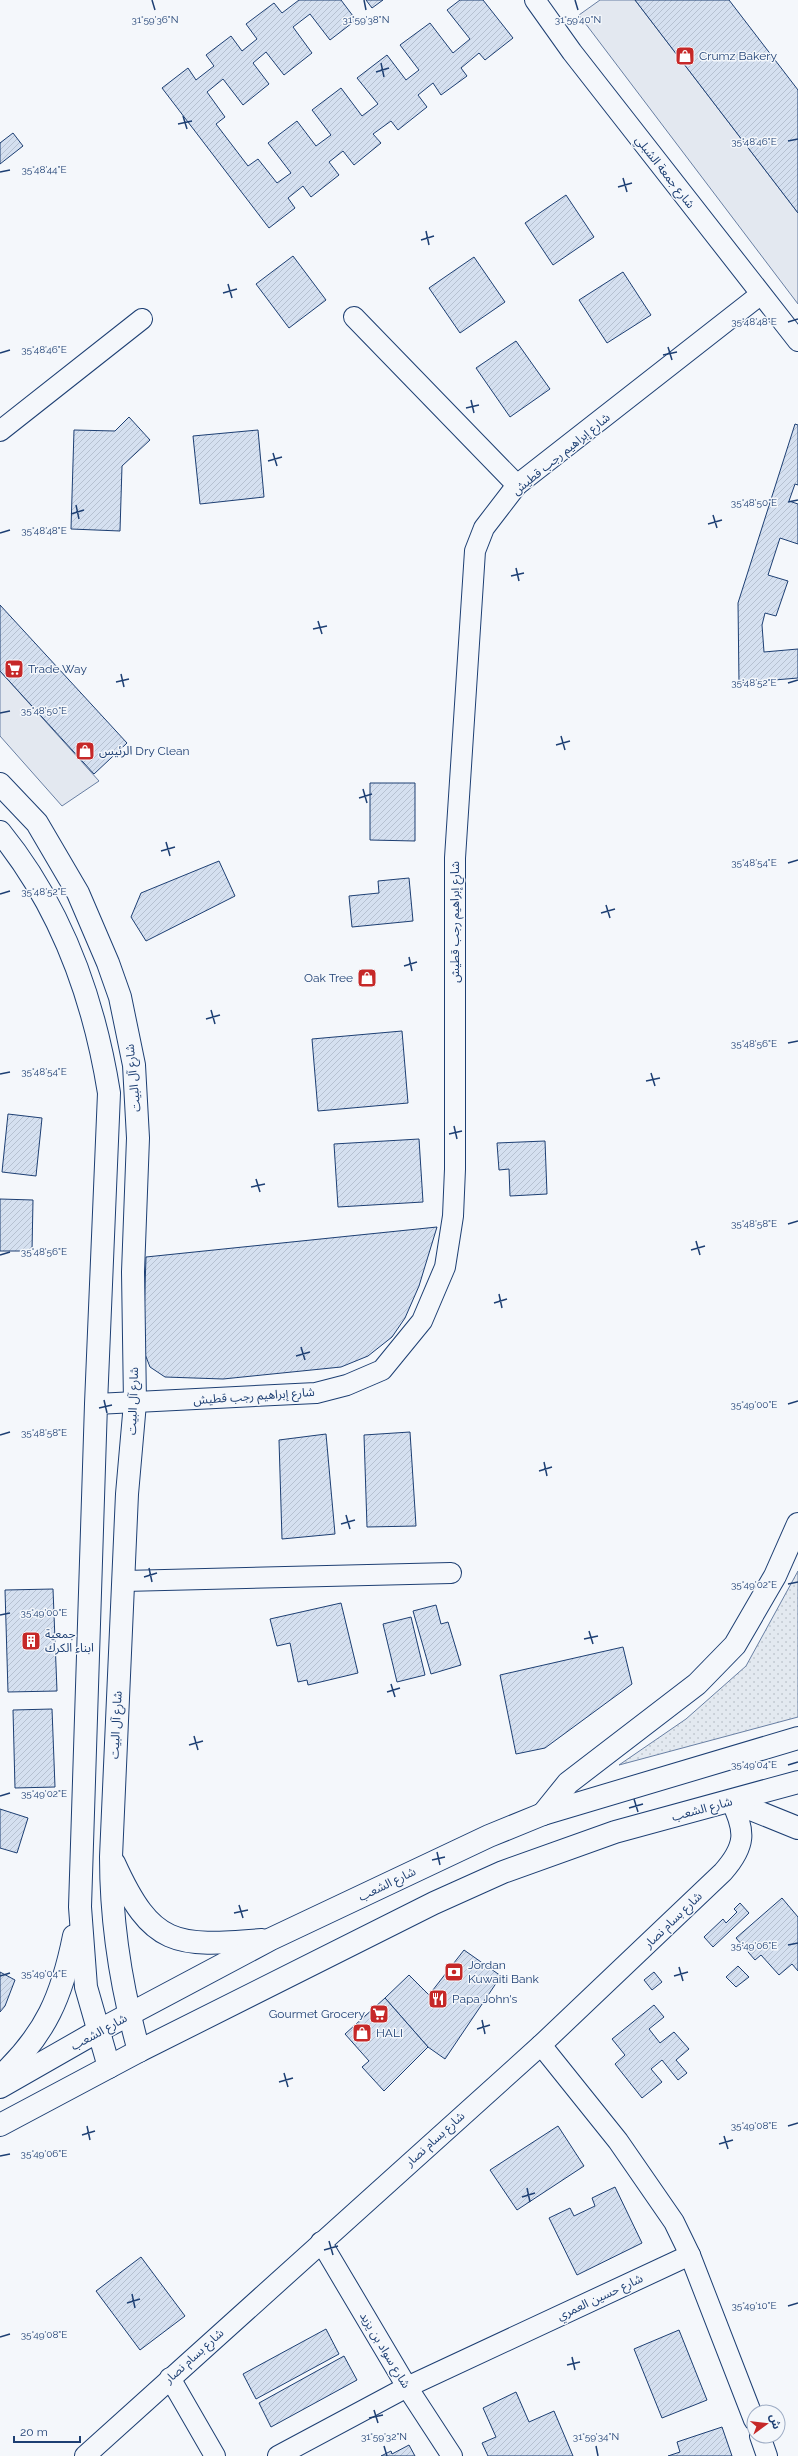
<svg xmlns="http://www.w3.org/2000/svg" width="798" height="2456" viewBox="0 0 798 2456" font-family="Raleway,'Noto Sans Arabic',sans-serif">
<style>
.grass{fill:url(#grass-dots);stroke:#687fa3}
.parking{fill:#e3e8f0;stroke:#687fa3}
.building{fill:url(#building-hatch);stroke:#1d3f73}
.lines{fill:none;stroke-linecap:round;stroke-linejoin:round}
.street-casing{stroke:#1d3f73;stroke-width:22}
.secondary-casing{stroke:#1d3f73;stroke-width:24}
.street{stroke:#f4f7fb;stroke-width:20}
.secondary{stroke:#f4f7fb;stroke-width:22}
.ticks{fill:none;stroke:#1d3f73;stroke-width:1.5}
.labels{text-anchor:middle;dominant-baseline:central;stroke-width:3;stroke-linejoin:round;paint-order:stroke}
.poi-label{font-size:12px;fill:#1d3f73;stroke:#f4f7fb;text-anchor:start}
.street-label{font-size:12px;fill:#1d3f73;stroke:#f4f7fb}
.ticks-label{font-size:10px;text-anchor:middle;fill:#1d3f73;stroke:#f4f7fb;stroke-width:3;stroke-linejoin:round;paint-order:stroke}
</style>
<defs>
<pattern id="grass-dots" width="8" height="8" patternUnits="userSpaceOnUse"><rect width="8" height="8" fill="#e3e9f0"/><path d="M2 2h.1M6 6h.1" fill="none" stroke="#c2c9d1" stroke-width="1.8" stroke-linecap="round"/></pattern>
<pattern id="building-hatch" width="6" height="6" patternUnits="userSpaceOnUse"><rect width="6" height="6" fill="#d5e0f0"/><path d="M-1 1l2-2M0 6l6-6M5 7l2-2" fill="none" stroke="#b6c1d1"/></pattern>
</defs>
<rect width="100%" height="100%" fill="#f4f7fb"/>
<polygon class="grass" points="798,1571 798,1717 619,1765 686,1719 746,1666"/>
<g class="parking">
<polygon points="600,0 635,0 798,213 798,304 579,15"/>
<polygon points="0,671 99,781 62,806 0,736"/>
</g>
<g class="building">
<polygon points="299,0 341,0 356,20 330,40 310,14 293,27 312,53 284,75 266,52 253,63 269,84 243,105 223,79 207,92 225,117 216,124 248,166 258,159 277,183 291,173 268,143 297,121 316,146 331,135 312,110 341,88 362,116 378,104 357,78 387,55 406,80 419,70 400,45 430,23 453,53 470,39 447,10 460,0 483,0 513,38 485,60 479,53 461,68 467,76 441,95 433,83 418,95 427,107 398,130 391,121 373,134 381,143 354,165 343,151 329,162 339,175 311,197 303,186 288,198 295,208 269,228 162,88 188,68 196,80 214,66 206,55 231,36 242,51 257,39 246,24 274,3 282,13"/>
<polygon points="366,0 383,0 372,8"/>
<polygon points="635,0 729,0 798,90 798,213"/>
<polygon points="13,133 23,146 0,164 0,143"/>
<polygon points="566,195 594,237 553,265 525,223"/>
<polygon points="293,256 326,300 289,328 256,284"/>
<polygon points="474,257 505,302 460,333 429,288"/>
<polygon points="623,272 651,315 607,343 579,300"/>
<polygon points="516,341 550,389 510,417 476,368"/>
<polygon points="129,417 150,440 122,466 120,531 71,529 74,430 115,431"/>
<polygon points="795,424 798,425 798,485 795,484 789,501 798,504 798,544 780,538 768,575 788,581 776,616 765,613 762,625 764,652 798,649 798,678 739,683 738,603"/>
<polygon points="258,430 264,497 200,504 193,436"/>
<polygon points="0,605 127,743 94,774 0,671"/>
<polygon points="370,783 415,783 415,841 370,840"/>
<polygon points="219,861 235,896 146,941 131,917 141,893"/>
<polygon points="409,878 413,921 352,927 349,896 379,893 378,881"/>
<polygon points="402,1031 408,1103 318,1111 312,1039"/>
<polygon points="8,1114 42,1118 36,1176 2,1172"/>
<polygon points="419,1139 423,1202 338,1207 334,1144"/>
<polygon points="545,1141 547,1194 510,1196 509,1169 499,1170 497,1143"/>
<polygon points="0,1199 33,1200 32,1251 0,1251"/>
<polygon points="437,1227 419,1286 405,1318 392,1337 368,1356 341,1367 223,1379 165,1377 150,1367 143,1349 146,1257"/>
<polygon points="410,1432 416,1526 367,1527 364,1435"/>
<polygon points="326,1434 335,1534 282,1539 279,1440"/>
<polygon points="53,1589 57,1691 8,1692 5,1590"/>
<polygon points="341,1603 358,1673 308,1685 307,1680 298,1682 290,1643 277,1646 270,1619"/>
<polygon points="436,1605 441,1624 448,1622 461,1665 431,1674 413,1611"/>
<polygon points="411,1617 425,1675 397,1682 383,1624"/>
<polygon points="623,1647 632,1684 545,1748 516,1754 500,1675"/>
<polygon points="52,1709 55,1787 15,1788 13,1710"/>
<polygon points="0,1809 28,1818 17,1853 0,1848"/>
<polygon points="782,1898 798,1917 798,1971 792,1964 779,1975 761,1955 755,1960 736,1938"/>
<polygon points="740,1903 749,1913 713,1947 704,1937 723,1919 726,1923 737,1912 734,1909"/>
<polygon points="464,1950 501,1976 445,2059 428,2047 385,1998 409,1975 429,1995"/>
<polygon points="738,1966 749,1977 736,1987 726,1977"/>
<polygon points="0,1972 15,1980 5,2006 0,2012"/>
<polygon points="654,1972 662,1982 652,1990 644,1980"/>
<polygon points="385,1998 428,2047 384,2091 362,2067 369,2061 345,2034"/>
<polygon points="654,2005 664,2017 649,2029 660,2043 674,2032 689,2049 676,2060 687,2073 678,2080 662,2060 651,2069 662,2082 642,2098 615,2064 625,2055 612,2039"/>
<polygon points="558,2126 584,2166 517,2210 490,2170"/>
<polygon points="615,2187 642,2243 577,2275 549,2218 570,2208 574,2216 595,2206 592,2198"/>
<polygon points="141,2257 185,2316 140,2350 96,2291"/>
<polygon points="326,2329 339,2354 256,2399 243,2374"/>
<polygon points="679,2330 707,2400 662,2418 634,2349"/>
<polygon points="344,2356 357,2380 271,2427 259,2403"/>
<polygon points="516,2392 529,2422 554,2411 573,2456 488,2456 482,2443 496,2437 483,2408"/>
<polygon points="722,2427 732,2456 668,2456 680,2452 677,2442"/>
<polygon points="409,2445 415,2456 381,2456 391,2451 392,2454"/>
</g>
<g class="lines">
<g class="street-casing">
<g id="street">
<polyline points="535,0 572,52 798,341"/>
<polyline points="354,317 517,485"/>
<polyline points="0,431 142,319"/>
<polyline points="96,1404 316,1393 347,1385 382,1370 422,1321 445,1267 453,1216 455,1169 455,858 475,551 484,528 517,485 760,295"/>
<polyline points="124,1581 451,1573"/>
<polyline points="541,2045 618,2141 674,2222 690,2255 754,2420"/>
<polyline points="321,2242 407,2387 452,2456"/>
<polyline points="170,2378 215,2456"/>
<polyline points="760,2436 767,2456"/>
<path d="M85 2456 541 2045 723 1872C746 1846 746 1831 731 1801"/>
<polyline points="278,2456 407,2387 690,2255"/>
</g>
</g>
<g class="secondary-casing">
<g id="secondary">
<path d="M0 784 37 823 78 893 108 963 120 997 134 1065 138 1138 133 1272 135 1403 127 1494 111 1857C111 1923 121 1987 139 2051"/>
<path d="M0 832C61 907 94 999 109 1093L96 1404 80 1907 86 1987 109 2067"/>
<polyline points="731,1801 798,1828"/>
<polyline points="543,1814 568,1783 697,1684 735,1645 775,1576 798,1524"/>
<path d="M114 1863C152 1947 175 1947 262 1940"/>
<path d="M0 2077C46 2034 62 1996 74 1936"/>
<polyline points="0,2087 98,2031 271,1939 489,1836 543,1814 798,1738"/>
<polyline points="0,2125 139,2051 434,1903 503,1872 615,1832 798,1782"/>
</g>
</g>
<use href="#street" class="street"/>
<use href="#secondary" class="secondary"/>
</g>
<path class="ticks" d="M152 0 155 10M364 0 366 10M575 0 578 10M381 63 384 77M376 72 389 68M183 116 187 129M178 124 192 121M788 141 798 139M0 172 10 170M623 178 627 192M618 187 632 183M426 231 429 245M421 240 434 236M228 284 232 298M223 293 237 289M788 322 798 319M668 347 672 360M0 353 10 350M663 355 677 352M471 400 474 413M466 408 479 405M273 453 277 466M268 461 282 457M788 502 798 500M76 505 79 519M71 514 84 510M713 515 717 528M708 524 722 520M0 533 10 530M516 568 519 581M511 576 524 573M318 621 322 634M313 629 327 626M121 674 124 687M116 682 129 679M788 683 798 680M0 713 10 711M561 736 565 750M556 745 570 741M363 789 367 803M359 798 372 794M166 842 170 856M161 851 175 847M788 863 798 860M0 894 10 891M606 905 610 918M601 913 615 909M409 957 412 971M404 966 417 962M211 1010 215 1024M206 1019 220 1015M788 1043 798 1041M651 1073 655 1086M0 1074 10 1072M646 1081 660 1078M454 1126 457 1139M449 1134 462 1131M256 1179 260 1192M251 1187 265 1184M788 1224 798 1221M696 1241 700 1255M691 1250 705 1246M0 1255 10 1252M499 1294 502 1308M494 1303 507 1299M301 1347 305 1360M296 1356 310 1352M104 1400 107 1413M788 1404 798 1401M99 1408 112 1405M0 1435 10 1432M544 1462 547 1476M539 1471 552 1467M346 1515 350 1529M341 1524 355 1520M149 1568 152 1582M144 1577 157 1573M788 1584 798 1582M0 1615 10 1613M589 1631 593 1644M584 1639 598 1636M391 1684 395 1697M387 1692 400 1688M194 1736 198 1750M189 1745 203 1741M788 1765 798 1762M0 1796 10 1793M634 1799 638 1812M629 1808 643 1804M437 1852 440 1865M432 1860 445 1857M239 1905 243 1918M234 1913 248 1910M788 1945 798 1943M679 1967 683 1981M0 1976 10 1973M674 1976 688 1972M482 2020 485 2034M477 2029 490 2025M284 2073 288 2087M279 2082 293 2078M87 2126 90 2140M788 2126 798 2123M82 2135 95 2131M724 2136 728 2149M719 2144 733 2140M0 2156 10 2154M527 2188 530 2202M522 2197 535 2193M329 2241 333 2255M324 2250 338 2246M132 2294 135 2308M127 2303 140 2299M788 2306 798 2303M0 2337 10 2334M572 2357 575 2370M567 2365 580 2362M374 2410 378 2423M369 2418 383 2415M384 2446 387 2456M596 2446 598 2456"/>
<defs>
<g id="shop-square" transform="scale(1)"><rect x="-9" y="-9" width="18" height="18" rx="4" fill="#c62828" stroke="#f4f7fb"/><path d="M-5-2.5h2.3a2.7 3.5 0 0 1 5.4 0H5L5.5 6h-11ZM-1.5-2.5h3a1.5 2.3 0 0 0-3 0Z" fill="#fff"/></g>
<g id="supermarket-square" transform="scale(1)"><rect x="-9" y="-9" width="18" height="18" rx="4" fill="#c62828" stroke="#f4f7fb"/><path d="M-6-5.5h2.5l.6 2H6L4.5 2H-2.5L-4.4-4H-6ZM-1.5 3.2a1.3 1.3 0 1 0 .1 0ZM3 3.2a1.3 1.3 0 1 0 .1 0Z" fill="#fff"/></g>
<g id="building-square" transform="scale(1)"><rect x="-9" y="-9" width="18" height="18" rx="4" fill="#c62828" stroke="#f4f7fb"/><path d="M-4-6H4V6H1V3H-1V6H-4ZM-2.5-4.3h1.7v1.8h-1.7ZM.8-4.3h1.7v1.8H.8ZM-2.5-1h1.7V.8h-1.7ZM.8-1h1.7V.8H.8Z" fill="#fff"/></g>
<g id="bank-square" transform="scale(1)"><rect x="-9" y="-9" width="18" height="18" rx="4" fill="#c62828" stroke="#f4f7fb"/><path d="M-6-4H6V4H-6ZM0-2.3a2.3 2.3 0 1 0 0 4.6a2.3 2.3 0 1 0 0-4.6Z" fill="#fff"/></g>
<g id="restaurant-square" transform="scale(1)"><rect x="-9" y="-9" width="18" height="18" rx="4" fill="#c62828" stroke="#f4f7fb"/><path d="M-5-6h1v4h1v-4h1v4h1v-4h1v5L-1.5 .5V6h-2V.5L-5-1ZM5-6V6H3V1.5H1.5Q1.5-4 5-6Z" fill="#fff"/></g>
</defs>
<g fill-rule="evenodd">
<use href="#shop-square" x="685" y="56"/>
<use href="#supermarket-square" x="14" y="669"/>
<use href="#shop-square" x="85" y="751"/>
<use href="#shop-square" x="367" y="978"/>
<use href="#building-square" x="31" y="1641"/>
<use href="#bank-square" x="454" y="1972"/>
<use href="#restaurant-square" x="438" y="1999"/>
<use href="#supermarket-square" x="379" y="2014"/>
<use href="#shop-square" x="362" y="2033"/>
</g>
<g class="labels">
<g class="poi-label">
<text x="699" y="56">Crumz Bakery</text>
<text x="28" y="669">Trade Way</text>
<text x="99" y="751">الرئيس Dry Clean</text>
<text x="353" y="978" text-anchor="end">Oak Tree</text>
<text x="45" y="1634">جمعية<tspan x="45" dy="14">ابناء الكرك</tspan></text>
<text x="468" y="1965">Jordan<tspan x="468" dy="14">Kuwaiti Bank</tspan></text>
<text x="452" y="1999">Papa John's</text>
<text x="365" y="2014" text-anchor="end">Gourmet Grocery</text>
<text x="376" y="2033">HALI</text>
</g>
<g class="street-label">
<text transform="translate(665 172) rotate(52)">شارع جمعة الشبلي</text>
<text transform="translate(561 454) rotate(-39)">شارع إبراهيم رجب قطيش</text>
<text transform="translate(455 922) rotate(-90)">شارع إبراهيم رجب قطيش</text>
<text transform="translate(133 1078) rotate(-96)">شارع آل البيت</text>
<text transform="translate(254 1396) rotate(-4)">شارع إبراهيم رجب قطيش</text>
<text transform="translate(133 1401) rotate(-88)">شارع آل البيت</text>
<text transform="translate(116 1725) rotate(-87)">شارع آل البيت</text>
<text transform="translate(702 1809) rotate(-15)">شارع الشعب</text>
<text transform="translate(387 1884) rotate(-26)">شارع الشعب</text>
<text transform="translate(673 1920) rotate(-44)">شارع بسام نصار</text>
<text transform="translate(99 2032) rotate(-29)">شارع الشعب</text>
<text transform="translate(435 2139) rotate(-42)">شارع بسام نصار</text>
<text transform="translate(600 2297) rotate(-25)">شارع حسين العمري</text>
<text transform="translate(385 2350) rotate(59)">شارع سواد بن يزيد</text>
<text transform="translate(194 2356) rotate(-42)">شارع بسام نصار</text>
</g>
</g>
<g class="ticks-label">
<text x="155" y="23">31°59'36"N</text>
<text x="366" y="23">31°59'38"N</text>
<text x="578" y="23">31°59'40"N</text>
<text x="754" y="145">35°48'46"E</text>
<text x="44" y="173">35°48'44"E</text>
<text x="754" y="325">35°48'48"E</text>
<text x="44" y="353">35°48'46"E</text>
<text x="754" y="506">35°48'50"E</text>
<text x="44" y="534">35°48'48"E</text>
<text x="754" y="686">35°48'52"E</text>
<text x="44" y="714">35°48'50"E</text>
<text x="754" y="866">35°48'54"E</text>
<text x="44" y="895">35°48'52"E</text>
<text x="754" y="1047">35°48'56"E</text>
<text x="44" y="1075">35°48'54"E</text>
<text x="754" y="1227">35°48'58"E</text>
<text x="44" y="1255">35°48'56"E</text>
<text x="754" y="1408">35°49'00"E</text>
<text x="44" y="1436">35°48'58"E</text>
<text x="754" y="1588">35°49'02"E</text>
<text x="44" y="1616">35°49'00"E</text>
<text x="754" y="1768">35°49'04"E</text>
<text x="44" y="1797">35°49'02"E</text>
<text x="754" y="1949">35°49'06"E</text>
<text x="44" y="1977">35°49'04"E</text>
<text x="754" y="2129">35°49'08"E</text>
<text x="44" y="2157">35°49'06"E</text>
<text x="754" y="2309">35°49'10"E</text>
<text x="44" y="2338">35°49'08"E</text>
<text x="384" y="2440">31°59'32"N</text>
<text x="596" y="2440">31°59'34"N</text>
</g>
<g transform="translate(766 2424) rotate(75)"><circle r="19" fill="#f4f7fb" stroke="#9eadc5"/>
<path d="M0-3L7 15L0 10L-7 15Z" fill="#c62828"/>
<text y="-6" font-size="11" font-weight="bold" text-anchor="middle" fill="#1d3f73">ش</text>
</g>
<path d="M14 2436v6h66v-6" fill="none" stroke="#1d3f73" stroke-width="2"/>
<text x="20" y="2436" font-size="12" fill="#1d3f73" stroke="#f4f7fb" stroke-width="3" paint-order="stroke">20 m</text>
</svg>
